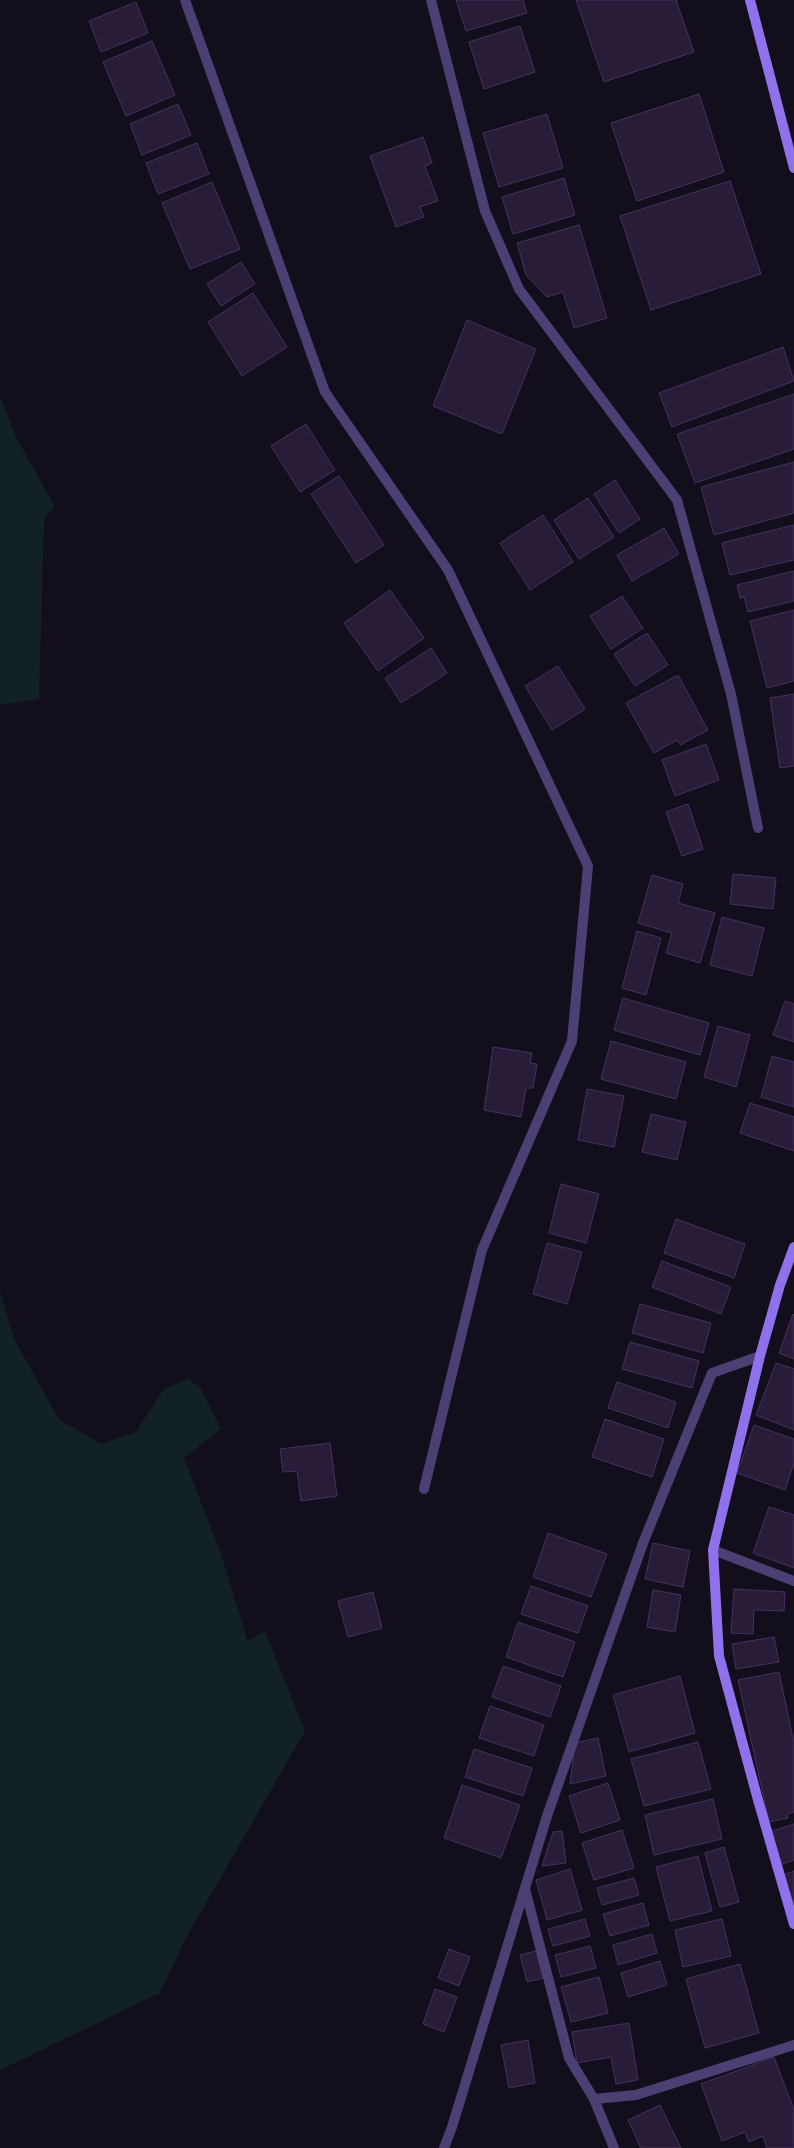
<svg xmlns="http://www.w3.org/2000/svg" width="794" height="2148" viewBox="0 0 794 2148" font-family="Roboto,sans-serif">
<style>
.green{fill:#112124}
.building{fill:#281c39;stroke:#453162}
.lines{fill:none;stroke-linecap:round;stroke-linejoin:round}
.street{stroke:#4c3f73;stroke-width:10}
.secondary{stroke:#8f72eb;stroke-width:10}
</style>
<rect width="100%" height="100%" fill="#130e1b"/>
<g class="green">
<polygon points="0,396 17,439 55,507 44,519 39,699 0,705"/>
<polygon points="0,1292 15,1341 59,1419 101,1444 136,1432 164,1389 188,1378 201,1389 221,1429 184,1458 221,1554 248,1642 265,1631 305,1731 186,1938 160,1993 0,2070"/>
</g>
<g class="building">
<polygon points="456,0 523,0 527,13 466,31"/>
<polygon points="576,0 676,0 694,52 604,82"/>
<polygon points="136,2 148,33 101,52 89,21"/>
<polygon points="520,26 535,72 484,89 469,42"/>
<polygon points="152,41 175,95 126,116 103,62"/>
<polygon points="699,94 724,172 637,201 611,123"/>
<polygon points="178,104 191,135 142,155 130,124"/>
<polygon points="547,114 563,168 499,187 483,133"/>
<polygon points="423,137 432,163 425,166 438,201 420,207 424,217 396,227 370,156"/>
<polygon points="197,143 209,174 158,194 146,163"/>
<polygon points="564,178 575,215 513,234 502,197"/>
<polygon points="730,181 761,274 651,310 620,216"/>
<polygon points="212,182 240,249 190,269 162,203"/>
<polygon points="579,225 607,318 574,328 563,292 547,297 526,275 517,243"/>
<polygon points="241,262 255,284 221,306 207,284"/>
<polygon points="253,293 287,347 242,376 208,322"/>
<polygon points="467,320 536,349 502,434 433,406"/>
<polygon points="783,347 794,381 672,427 659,393"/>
<polygon points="794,394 794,449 695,483 677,434"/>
<polygon points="306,424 335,470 300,492 271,446"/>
<polygon points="794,462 794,513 714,535 701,487"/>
<polygon points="339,476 384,545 356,563 311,494"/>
<polygon points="615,480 640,519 619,533 594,494"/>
<polygon points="588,498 614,537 579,559 554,520"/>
<polygon points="543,515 573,562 530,590 500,543"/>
<polygon points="794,525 794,560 730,575 722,543"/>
<polygon points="664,528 679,554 632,581 617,555"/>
<polygon points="794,571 794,601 748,612 744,597 740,598 737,585"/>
<polygon points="390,590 424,638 378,671 344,623"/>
<polygon points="622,596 643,628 611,649 590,616"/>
<polygon points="794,610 794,681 767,688 750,621"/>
<polygon points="647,633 668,665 635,686 614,654"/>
<polygon points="431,648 447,673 401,703 385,678"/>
<polygon points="558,666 585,709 552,730 525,686"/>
<polygon points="678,675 708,730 680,745 677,740 654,753 626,703"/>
<polygon points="794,694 794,766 780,768 770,698"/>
<polygon points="706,744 719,780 675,796 662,760"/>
<polygon points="688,804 703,849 682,856 666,812"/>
<polygon points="733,874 776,878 773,909 730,904"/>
<polygon points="652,875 683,884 678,903 715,913 700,963 666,953 672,933 638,923"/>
<polygon points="722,917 764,928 752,976 710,965"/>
<polygon points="637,931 661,938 646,995 622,988"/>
<polygon points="623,998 709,1023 700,1055 614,1030"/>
<polygon points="785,1001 794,1004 794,1042 773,1035"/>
<polygon points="718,1026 750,1035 736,1087 704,1077"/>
<polygon points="611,1041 686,1062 676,1099 601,1079"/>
<polygon points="493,1047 532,1053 530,1063 537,1064 533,1088 526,1088 521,1117 484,1110"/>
<polygon points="772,1056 794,1062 794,1107 761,1097"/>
<polygon points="587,1089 624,1096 614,1147 578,1140"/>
<polygon points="750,1103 794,1117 794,1151 740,1133"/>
<polygon points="651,1114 686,1122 677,1160 642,1152"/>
<polygon points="561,1184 599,1194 586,1243 549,1233"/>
<polygon points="676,1219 745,1244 734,1278 664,1253"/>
<polygon points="547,1243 582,1252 567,1304 533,1294"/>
<polygon points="662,1261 731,1287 721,1314 652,1287"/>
<polygon points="640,1304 711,1323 703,1353 632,1333"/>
<polygon points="793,1314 794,1315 794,1359 779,1353"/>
<polygon points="630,1342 699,1361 692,1388 622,1369"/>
<polygon points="776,1363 794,1369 794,1430 756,1415"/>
<polygon points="617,1382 676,1402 668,1428 608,1408"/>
<polygon points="605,1419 664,1439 652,1477 592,1457"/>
<polygon points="754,1425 794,1439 794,1463 785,1490 737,1473"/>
<polygon points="330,1443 337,1496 301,1501 297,1471 283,1472 280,1449"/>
<polygon points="769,1507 794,1515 794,1568 753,1553"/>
<polygon points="548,1533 607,1554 591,1597 533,1577"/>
<polygon points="653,1543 690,1551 683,1587 645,1579"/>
<polygon points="531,1586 588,1606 578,1633 521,1614"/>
<polygon points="734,1589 785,1592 784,1611 754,1610 753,1634 731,1633"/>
<polygon points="653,1590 681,1595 675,1632 647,1627"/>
<polygon points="373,1592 382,1628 348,1637 338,1601"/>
<polygon points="518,1622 575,1642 563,1677 506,1657"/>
<polygon points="774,1637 779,1662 736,1669 732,1644"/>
<polygon points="503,1666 561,1686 550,1717 492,1697"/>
<polygon points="779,1672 794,1743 794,1812 787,1814 788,1818 769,1822 738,1680"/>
<polygon points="680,1676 695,1733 629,1752 613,1695"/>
<polygon points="490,1706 544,1725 534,1756 479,1738"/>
<polygon points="598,1738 606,1776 570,1784 575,1743"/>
<polygon points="698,1742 711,1789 644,1806 631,1759"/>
<polygon points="474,1749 532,1768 523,1796 465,1777"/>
<polygon points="608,1783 620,1820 581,1833 569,1796"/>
<polygon points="462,1785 520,1805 501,1858 444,1838"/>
<polygon points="713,1799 722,1839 654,1855 645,1815"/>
<polygon points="794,1824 794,1860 780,1865 769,1832"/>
<polygon points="622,1830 634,1868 594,1880 582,1843"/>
<polygon points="562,1831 566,1863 542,1866 553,1832"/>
<polygon points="724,1847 739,1902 720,1907 705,1853"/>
<polygon points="698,1856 712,1911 670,1921 656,1867"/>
<polygon points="570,1869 582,1910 547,1920 536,1880"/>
<polygon points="794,1871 794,1904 783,1875"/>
<polygon points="634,1878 639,1895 602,1905 597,1888"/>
<polygon points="643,1903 649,1925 610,1936 603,1914"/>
<polygon points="585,1919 590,1936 553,1946 548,1929"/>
<polygon points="722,1919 731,1956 683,1967 675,1930"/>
<polygon points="652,1934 657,1953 618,1965 613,1945"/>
<polygon points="590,1946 596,1968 561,1977 555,1955"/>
<polygon points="449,1949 470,1957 459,1986 438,1978"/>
<polygon points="536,1951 543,1978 527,1982 520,1955"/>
<polygon points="660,1961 667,1985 628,1997 621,1973"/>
<polygon points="740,1964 759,2033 705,2048 686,1979"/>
<polygon points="599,1977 608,2013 571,2022 561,1987"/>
<polygon points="435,1989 457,1997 444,2032 423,2024"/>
<polygon points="629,2023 638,2080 616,2084 611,2057 577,2063 572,2032"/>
<polygon points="528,2040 535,2083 509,2088 501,2045"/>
<polygon points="774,2057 794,2110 794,2148 767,2148 763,2136 749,2142 745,2132 722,2141 701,2084"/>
<polygon points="660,2105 681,2148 641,2148 628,2120"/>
</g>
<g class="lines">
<g class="street">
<polyline points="185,0 325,392 448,570 588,866 572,1041 482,1250 424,1489"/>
<polyline points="431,0 485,211 519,289 677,500 731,694 758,828"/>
<polyline points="713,1550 794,1581"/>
<polyline points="525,1889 569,2058 594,2099 614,2148"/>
<polyline points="594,2099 636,2095 794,2045"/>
<polyline points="444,2148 452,2127 547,1816 643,1543 712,1373 760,1356"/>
</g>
<g class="secondary">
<polyline points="750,0 794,168"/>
<polyline points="794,1247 780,1285 760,1356 713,1550 719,1656 758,1800 794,1924"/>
</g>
</g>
</svg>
